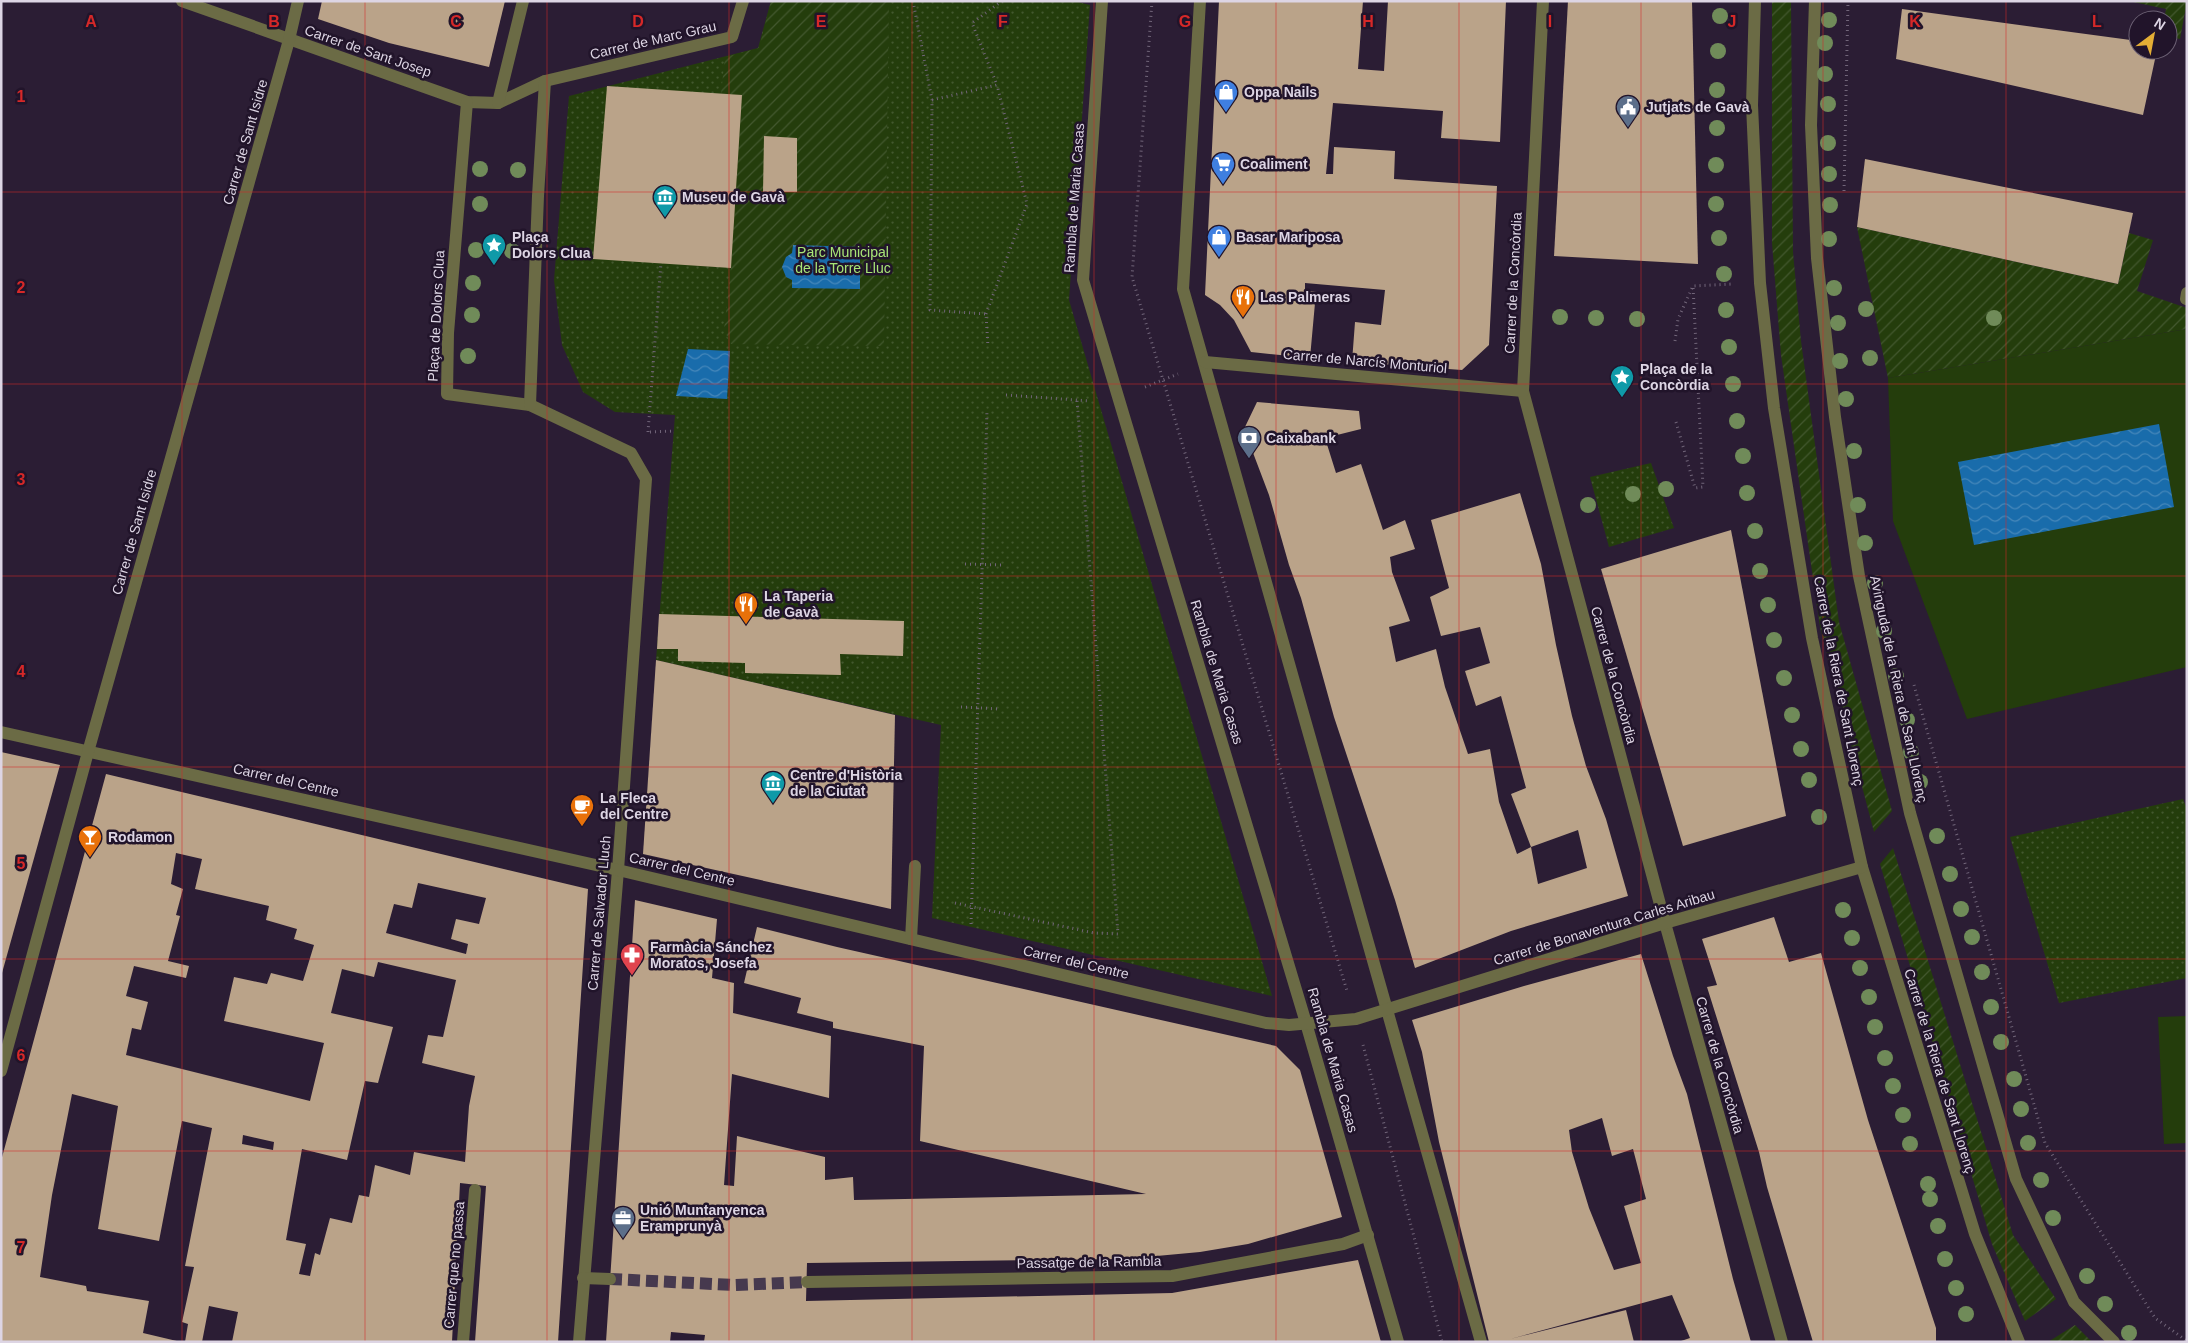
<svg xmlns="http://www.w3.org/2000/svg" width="2188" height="1343" viewBox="0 0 2188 1343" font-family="Arial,sans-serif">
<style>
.park{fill:url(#park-dots)}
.garden{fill:url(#garden-furrows)}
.pitch{fill:#243d0c}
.water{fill:url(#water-waves)}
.building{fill:#baa389;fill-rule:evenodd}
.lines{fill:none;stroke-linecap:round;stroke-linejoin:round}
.minor-tunnel{stroke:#46394e;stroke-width:12;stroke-dasharray:12 6;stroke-linecap:butt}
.path{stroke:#716579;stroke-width:3;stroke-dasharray:1 4;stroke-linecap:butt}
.minor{stroke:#6b6b45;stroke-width:12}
.tree{fill:#708b59}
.grid{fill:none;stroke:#d62828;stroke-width:1;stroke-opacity:0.55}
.labels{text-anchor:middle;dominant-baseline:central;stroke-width:5;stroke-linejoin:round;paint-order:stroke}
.street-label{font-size:14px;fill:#ddd5e4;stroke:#21142a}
.poi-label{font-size:14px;font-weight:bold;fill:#ddd5e4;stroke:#21142a;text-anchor:start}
.park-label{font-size:14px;fill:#a8e577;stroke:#21142a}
.grid-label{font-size:16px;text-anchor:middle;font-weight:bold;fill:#d62828;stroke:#21142a;stroke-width:5;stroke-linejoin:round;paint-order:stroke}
</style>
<defs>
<pattern id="park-dots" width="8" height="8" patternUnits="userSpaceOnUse" patternTransform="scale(1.25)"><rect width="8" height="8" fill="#243d0c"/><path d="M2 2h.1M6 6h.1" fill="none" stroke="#43582f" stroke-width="1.8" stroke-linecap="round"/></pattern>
<pattern id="garden-furrows" width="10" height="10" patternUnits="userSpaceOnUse" patternTransform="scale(1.25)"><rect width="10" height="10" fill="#243d0c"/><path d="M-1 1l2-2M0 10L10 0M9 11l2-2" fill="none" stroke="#43582f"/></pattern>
<pattern id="water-waves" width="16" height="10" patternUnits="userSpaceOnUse" patternTransform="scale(1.25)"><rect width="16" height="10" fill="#196cab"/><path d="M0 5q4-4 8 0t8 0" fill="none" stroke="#4587ba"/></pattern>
</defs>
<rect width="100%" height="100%" fill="#2b1d34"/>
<g class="park">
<polygon points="771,1 1074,1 1090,5 1069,300 1272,996 932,918 941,725 656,660 675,415 615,412 583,392 562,345 554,280 569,96 758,48"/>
<polygon points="1651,463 1674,528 1609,547 1590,477"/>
<polygon points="2183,799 2187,809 2187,978 2059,1003 2010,837"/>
</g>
<g class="garden">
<polygon points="771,1 889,1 884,346 731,344 724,330 731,267 742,95 721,94 725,57 759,48"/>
<polygon points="1772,1 1791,1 1793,252 1801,341 1839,622 1892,811 1874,832 1820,627 1781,355 1772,243"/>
<polygon points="2129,1 2187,1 2180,39 2168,36 2168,20 2164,20 2166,9"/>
<polygon points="1857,227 2118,284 2129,233 2153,240 2137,291 2187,308 2187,329 1888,378"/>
<polygon points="1893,848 2013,1235 2056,1299 2025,1321 1992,1244 1880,864"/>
<polygon points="2075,1325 2092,1342 2048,1342"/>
</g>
<g class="pitch">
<polygon points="2187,329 2187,667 1967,719 1893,521 1888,378"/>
<polygon points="2187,1016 2187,1143 2164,1144 2158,1017"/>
</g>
<g class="water">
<polygon points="793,245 860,247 860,289 792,288 792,280 786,277 782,267 786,257 792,253"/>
<polygon points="688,349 730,351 727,399 676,396"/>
<polygon points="2159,424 2174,507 1974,545 1958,462"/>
</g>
<g class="building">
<polygon points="322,1 505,1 489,67 389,43 318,19"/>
<polygon points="1219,1 1363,1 1358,69 1384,71 1388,1 1506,1 1500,142 1441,138 1443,111 1333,103 1326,174 1333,174 1334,147 1395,151 1394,179 1497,186 1489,345 1462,370 1352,362 1355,322 1381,325 1385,290 1305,283 1305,290 1316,292 1310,358 1251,352 1234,320 1220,305 1205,295"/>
<polygon points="1568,1 1692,1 1698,264 1554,256"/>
<polygon points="1902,9 2138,41 2138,50 2157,50 2143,115 1896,59"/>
<polygon points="607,86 742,95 731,268 593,259"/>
<polygon points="764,136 797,138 797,192 763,192"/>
<polygon points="1865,159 2133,213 2118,284 1857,227"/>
<polygon points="1257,402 1359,411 1361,429 1325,438 1336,473 1361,464 1383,530 1405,520 1415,549 1390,557 1392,572 1410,621 1389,627 1396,662 1436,649 1445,687 1468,754 1490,749 1499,802 1517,854 1531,847 1538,884 1587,868 1578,830 1531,847 1511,794 1526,788 1501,696 1476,706 1465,671 1490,663 1480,627 1441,636 1430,597 1449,588 1431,520 1520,493 1541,564 1556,645 1572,716 1586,766 1606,819 1628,896 1511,931 1415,968 1395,900 1334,717 1301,598 1289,565 1269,495 1244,429"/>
<polygon points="1731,530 1786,816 1683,846 1601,569"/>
<polygon points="659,614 904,621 903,656 840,654 841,675 745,673 745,663 678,661 678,649 657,649"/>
<polygon points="656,660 895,715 891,909 643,854"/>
<polygon points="1,752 60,765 2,973 1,973"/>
<path d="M106 774 588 889 558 1342H475L486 1186 460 1183 452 1342H232L238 1312 209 1306 202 1342H185L188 1324 182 1322 194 1267 185 1266 212 1128 182 1121 159 1241 98 1229 118 1106 72 1094 52 1195 40 1277 86 1286 87 1291 149 1301 143 1333 181 1342H1V1161ZM176 853 202 859 195 889 269 906 266 920 297 929 294 939 314 945 303 981 271 973 267 984 234 977 224 1021 324 1043 310 1101 126 1055 132 1028 141 1030 148 1002 126 996 134 966 186 978 189 966 168 961 180 916 176 915 183 889 171 884ZM418 883 486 898 479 924 456 919 451 939 468 944 466 954 386 933 394 904 412 908ZM378 962 456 980 443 1037 428 1035 422 1063 475 1076 469 1106 465 1162 414 1152 410 1175 375 1165 369 1197 359 1195 352 1223 330 1218 320 1255 315 1253 310 1276 299 1274 306 1244 286 1240 302 1149 347 1160 365 1081 378 1083 393 1027 331 1013 342 969 374 977ZM243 1135 274 1142 273 1150 242 1144Z"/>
<polygon points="635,900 717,919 712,978 734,983 733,1013 831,1036 829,1098 732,1074 724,1185 734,1186 737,1136 825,1157 825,1180 853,1177 854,1200 1146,1194 920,1141 924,1046 833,1028 833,1022 797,1013 801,998 744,983 757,927 837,947 1276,1046 1300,1070 1342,1217 1248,1244 1200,1252 1124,1259 807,1263 806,1301 1172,1293 1358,1260 1381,1342 704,1342 705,1335 671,1332 670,1342 606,1342"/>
<polygon points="1774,917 1789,962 1821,953 1868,1120 1936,1328 1936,1342 1813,1342 1767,1187 1759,1152 1707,987 1717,985 1702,939"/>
<path d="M1641 954 1673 1056 1687 1094 1733 1279 1751 1342H1678L1690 1338 1672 1295 1510 1339 1626 1310 1634 1342H1489L1439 1142 1422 1052 1412 1020 1524 986ZM1602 1118 1612 1156 1633 1149 1646 1199 1624 1206 1641 1263 1614 1270 1589 1208 1572 1152 1569 1130Z"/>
</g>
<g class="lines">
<polyline class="minor-tunnel" points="610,1279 735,1285 807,1282"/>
<g class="path">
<polyline points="913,1 932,100 930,310 986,314 988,347"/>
<polyline points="1152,1 1132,277 1347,991"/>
<polyline points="932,100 997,85 972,23 1002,1"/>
<polyline points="1844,191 1848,1"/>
<polyline points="986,314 1027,204 997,85"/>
<polyline points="1675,341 1678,319 1693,286 1732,284"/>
<polyline points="1145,387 1178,374"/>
<polyline points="1006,395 1090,401"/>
<polyline points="1676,422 1695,488 1703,487 1693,286"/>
<polyline points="648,432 661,263"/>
<polyline points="650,432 674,431"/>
<polyline points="965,564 1003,565"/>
<polyline points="1914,685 2045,1143 2155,1318 2187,1341"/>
<polyline points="961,707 999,709"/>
<polyline points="955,903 1094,933 1118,934 1077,400"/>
<polyline points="971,924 987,410"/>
<polyline points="1363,1045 1442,1342"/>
</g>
<g class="minor">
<polyline points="182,1 467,102 498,103 545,81 732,37 743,1"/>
<polyline points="1102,1 1083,280 1306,1023 1398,1342"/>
<polyline points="1200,1 1183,289 1481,1342"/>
<polyline points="1543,1 1523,391 1665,923 1782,1342"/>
<polyline points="1755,1 1752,105 1760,283 1774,408 1812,638 1862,867 1975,1234 2019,1342"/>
<polyline points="1815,1 1811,125 1817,258 1835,417 1859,576 1910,813 2016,1179 2074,1302 2114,1342"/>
<polyline points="467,102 448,333 447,394 530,405 631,453 646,479 618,870 579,1342"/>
<polyline points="498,103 523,1"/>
<polyline points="2186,299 2187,293"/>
<polyline points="1205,362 1523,391"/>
<polyline points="530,405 538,196 545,81"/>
<polyline points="1,732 618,870 1266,1023 1289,1025 1356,1019 1665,923 1862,867"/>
<polyline points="911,939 915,866"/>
<polyline points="1,1071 88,752 289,40 298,1"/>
<polyline points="583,1278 610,1279"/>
<polyline points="807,1282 1172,1276 1343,1244 1368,1235"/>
<polyline points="463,1342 475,1190"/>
</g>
</g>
<g class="tree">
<circle cx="1720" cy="16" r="8"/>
<circle cx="1829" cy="20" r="8"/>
<circle cx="1825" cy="43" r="8"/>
<circle cx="1718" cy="51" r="8"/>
<circle cx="1825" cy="74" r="8"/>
<circle cx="1717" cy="90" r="8"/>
<circle cx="1828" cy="104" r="8"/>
<circle cx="1717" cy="128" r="8"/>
<circle cx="1828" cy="143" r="8"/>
<circle cx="1716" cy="165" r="8"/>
<circle cx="480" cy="169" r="8"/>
<circle cx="518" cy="170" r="8"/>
<circle cx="1829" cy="174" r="8"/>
<circle cx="480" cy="204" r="8"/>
<circle cx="1716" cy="204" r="8"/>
<circle cx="1830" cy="205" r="8"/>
<circle cx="1719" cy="238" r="8"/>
<circle cx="1829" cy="239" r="8"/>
<circle cx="476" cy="250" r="8"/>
<circle cx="512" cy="251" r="8"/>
<circle cx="1724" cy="274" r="8"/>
<circle cx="473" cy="283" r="8"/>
<circle cx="1834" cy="288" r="8"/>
<circle cx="1866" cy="309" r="8"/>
<circle cx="1726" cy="310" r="8"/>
<circle cx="472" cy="315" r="8"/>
<circle cx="1560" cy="317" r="8"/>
<circle cx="1596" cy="318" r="8"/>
<circle cx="1994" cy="318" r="8"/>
<circle cx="1637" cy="319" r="8"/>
<circle cx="1838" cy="323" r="8"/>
<circle cx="1729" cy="347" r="8"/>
<circle cx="468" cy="356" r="8"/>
<circle cx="1870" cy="358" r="8"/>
<circle cx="1840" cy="361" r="8"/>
<circle cx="1733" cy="384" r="8"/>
<circle cx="1846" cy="399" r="8"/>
<circle cx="1737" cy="421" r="8"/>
<circle cx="1854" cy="451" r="8"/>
<circle cx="1743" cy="456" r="8"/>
<circle cx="1666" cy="489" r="8"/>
<circle cx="1747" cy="493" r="8"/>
<circle cx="1633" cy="494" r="8"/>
<circle cx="1588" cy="505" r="8"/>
<circle cx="1858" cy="505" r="8"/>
<circle cx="1755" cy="531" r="8"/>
<circle cx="1865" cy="543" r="8"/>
<circle cx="1760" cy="571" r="8"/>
<circle cx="1875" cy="583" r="8"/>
<circle cx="1768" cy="605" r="8"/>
<circle cx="1884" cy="631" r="8"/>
<circle cx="1774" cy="640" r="8"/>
<circle cx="1896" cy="676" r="8"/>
<circle cx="1784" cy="678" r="8"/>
<circle cx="1792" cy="715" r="8"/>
<circle cx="1907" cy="720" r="8"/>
<circle cx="1801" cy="749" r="8"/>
<circle cx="1911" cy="752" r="8"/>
<circle cx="1809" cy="780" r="8"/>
<circle cx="1920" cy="782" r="8"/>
<circle cx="1819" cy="817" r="8"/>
<circle cx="1937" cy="836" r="8"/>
<circle cx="1950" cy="874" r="8"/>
<circle cx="1961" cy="909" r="8"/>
<circle cx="1843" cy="910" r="8"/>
<circle cx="1972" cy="937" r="8"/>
<circle cx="1852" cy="938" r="8"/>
<circle cx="1860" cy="968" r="8"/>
<circle cx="1982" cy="972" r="8"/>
<circle cx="1869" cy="997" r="8"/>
<circle cx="1991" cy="1007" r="8"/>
<circle cx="1875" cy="1027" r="8"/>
<circle cx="2001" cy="1042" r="8"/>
<circle cx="1885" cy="1058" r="8"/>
<circle cx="2014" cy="1079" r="8"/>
<circle cx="1893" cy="1086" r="8"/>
<circle cx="2021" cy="1109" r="8"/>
<circle cx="1903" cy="1115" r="8"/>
<circle cx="2028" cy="1143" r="8"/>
<circle cx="1910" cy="1144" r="8"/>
<circle cx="2041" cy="1180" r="8"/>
<circle cx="1928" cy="1184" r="8"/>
<circle cx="1930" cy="1199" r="8"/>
<circle cx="2053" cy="1218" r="8"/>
<circle cx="1938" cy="1226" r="8"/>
<circle cx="1945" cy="1259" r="8"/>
<circle cx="2087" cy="1276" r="8"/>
<circle cx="1956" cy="1288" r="8"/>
<circle cx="2105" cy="1304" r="8"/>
<circle cx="1966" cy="1314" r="8"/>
<circle cx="2129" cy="1333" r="8"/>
</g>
<path class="grid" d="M182 1V1342M365 1V1342M547 1V1342M729 1V1342M912 1V1342M1094 1V1342M1276 1V1342M1459 1V1342M1641 1V1342M1823 1V1342M2006 1V1342M1 192H2187M1 384H2187M1 576H2187M1 767H2187M1 959H2187M1 1151H2187"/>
<defs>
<g id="shop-pin" transform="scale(1.25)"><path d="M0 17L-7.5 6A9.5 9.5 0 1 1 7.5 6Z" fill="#3f7fe0" stroke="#21142a"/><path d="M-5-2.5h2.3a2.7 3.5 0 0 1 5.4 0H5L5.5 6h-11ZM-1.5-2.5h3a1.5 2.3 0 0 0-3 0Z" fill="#fff"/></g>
<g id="civic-pin" transform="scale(1.25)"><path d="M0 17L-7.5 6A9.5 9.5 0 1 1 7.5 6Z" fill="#5c6f8a" stroke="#21142a"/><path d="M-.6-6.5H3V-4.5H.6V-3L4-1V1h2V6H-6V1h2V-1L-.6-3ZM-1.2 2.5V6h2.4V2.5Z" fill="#fff"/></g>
<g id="supermarket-pin" transform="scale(1.25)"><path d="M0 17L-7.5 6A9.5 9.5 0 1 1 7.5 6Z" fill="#3f7fe0" stroke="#21142a"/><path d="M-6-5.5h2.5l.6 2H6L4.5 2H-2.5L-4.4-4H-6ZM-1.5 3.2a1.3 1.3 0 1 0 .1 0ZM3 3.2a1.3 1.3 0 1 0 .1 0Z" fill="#fff"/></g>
<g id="museum-pin" transform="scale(1.25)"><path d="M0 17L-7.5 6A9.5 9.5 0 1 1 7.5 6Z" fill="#0f9aa8" stroke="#21142a"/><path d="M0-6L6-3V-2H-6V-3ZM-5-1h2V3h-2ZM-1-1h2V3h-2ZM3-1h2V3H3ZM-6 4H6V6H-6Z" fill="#fff"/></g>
<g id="sight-pin" transform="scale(1.25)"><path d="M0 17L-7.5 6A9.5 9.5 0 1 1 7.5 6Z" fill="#0f9aa8" stroke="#21142a"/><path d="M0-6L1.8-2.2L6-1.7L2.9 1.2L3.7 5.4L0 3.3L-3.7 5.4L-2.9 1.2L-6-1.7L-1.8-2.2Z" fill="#fff"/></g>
<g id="restaurant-pin" transform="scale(1.25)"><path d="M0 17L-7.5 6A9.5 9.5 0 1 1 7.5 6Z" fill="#e8710a" stroke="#21142a"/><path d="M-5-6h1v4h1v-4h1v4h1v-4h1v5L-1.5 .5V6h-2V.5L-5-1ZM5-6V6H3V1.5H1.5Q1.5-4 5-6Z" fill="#fff"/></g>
<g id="bank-pin" transform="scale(1.25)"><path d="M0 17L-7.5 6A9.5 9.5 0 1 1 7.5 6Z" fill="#5c6f8a" stroke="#21142a"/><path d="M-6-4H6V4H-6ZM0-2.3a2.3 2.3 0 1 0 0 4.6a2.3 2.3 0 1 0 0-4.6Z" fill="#fff"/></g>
<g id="cafe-pin" transform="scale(1.25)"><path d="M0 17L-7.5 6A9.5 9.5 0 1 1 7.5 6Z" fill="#e8710a" stroke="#21142a"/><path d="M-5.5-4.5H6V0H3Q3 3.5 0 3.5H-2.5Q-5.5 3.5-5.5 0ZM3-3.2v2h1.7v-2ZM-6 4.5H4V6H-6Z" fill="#fff"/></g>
<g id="bar-pin" transform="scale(1.25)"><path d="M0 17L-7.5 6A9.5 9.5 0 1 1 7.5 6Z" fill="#e8710a" stroke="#21142a"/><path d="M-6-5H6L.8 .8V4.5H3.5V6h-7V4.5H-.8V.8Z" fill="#fff"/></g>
<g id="pharmacy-pin" transform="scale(1.25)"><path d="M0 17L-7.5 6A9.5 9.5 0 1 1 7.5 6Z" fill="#e0444e" stroke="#21142a"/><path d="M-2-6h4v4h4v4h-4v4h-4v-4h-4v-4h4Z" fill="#fff"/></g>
<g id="office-pin" transform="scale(1.25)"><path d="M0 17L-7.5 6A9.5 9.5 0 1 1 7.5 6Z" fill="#5c6f8a" stroke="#21142a"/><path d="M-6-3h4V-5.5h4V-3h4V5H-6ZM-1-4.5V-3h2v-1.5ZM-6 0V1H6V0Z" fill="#fff"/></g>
</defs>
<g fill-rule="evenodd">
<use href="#shop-pin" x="1226" y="92"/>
<use href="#civic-pin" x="1628" y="107"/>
<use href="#supermarket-pin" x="1223" y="164"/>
<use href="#museum-pin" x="665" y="197"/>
<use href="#shop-pin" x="1219" y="237"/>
<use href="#sight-pin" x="494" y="245"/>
<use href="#restaurant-pin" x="1243" y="297"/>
<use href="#sight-pin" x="1622" y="377"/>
<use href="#bank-pin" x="1249" y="438"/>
<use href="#restaurant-pin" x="746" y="604"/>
<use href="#museum-pin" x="773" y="783"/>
<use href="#cafe-pin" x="582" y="806"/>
<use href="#bar-pin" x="90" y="837"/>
<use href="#pharmacy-pin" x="632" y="955"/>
<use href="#office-pin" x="623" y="1218"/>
</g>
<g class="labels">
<g class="street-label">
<text transform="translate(653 40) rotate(-13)">Carrer de Marc Grau</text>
<text transform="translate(368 51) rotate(19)">Carrer de Sant Josep</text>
<text transform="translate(245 142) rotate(-74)">Carrer de Sant Isidre</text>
<text transform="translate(1074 198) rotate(-86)">Rambla de Maria Casas</text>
<text transform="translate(1513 283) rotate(-87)">Carrer de la Concòrdia</text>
<text transform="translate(436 316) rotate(-87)">Plaça de Dolors Clua</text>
<text transform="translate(1365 361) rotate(5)">Carrer de Narcís Monturiol</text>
<text transform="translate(134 532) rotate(-74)">Carrer de Sant Isidre</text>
<text transform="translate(1217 672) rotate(73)">Rambla de Maria Casas</text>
<text transform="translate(1614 675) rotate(75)">Carrer de la Concòrdia</text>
<text transform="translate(1839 681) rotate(79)">Carrer de la Riera de Sant Llorenç</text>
<text transform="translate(1899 689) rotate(78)">Avinguda de la Riera de Sant Llorenç</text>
<text transform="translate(286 780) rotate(13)">Carrer del Centre</text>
<text transform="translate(682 869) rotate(13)">Carrer del Centre</text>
<text transform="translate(599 913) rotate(-85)">Carrer de Salvador Lluch</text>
<text transform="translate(1604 927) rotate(-17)">Carrer de Bonaventura Carles Aribau</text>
<text transform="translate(1076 962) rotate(13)">Carrer del Centre</text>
<text transform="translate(1333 1060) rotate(74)">Rambla de Maria Casas</text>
<text transform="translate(1720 1065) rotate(74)">Carrer de la Concòrdia</text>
<text transform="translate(1940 1071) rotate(73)">Carrer de la Riera de Sant Llorenç</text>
<text transform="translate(1089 1262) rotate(-1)">Passatge de la Rambla</text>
<text transform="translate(454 1265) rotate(-85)">Carrer que no passa</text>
</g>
<g class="poi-label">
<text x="1244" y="92">Oppa Nails</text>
<text x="1646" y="107">Jutjats de Gavà</text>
<text x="1240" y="164">Coaliment</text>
<text x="682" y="197">Museu de Gavà</text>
<text x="512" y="237">Plaça<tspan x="512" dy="16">Dolors Clua</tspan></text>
<text x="1236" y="237">Basar Mariposa</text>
<text x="1260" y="297">Las Palmeras</text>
<text x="1640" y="369">Plaça de la<tspan x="1640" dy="16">Concòrdia</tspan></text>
<text x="1266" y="438">Caixabank</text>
<text x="764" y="596">La Taperia<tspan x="764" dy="16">de Gavà</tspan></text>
<text x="790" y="775">Centre d'Història<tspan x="790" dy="16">de la Ciutat</tspan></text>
<text x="600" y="798">La Fleca<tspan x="600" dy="16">del Centre</tspan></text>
<text x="108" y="837">Rodamon</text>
<text x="650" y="947">Farmàcia Sánchez<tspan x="650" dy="16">Moratos, Josefa</tspan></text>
<text x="640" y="1210">Unió Muntanyenca<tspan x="640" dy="16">Eramprunyà</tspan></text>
</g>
<g class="park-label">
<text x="843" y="252">Parc Municipal<tspan x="843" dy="16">de la Torre Lluc</tspan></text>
</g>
</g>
<g class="grid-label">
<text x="91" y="27">A</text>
<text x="274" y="27">B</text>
<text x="456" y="27">C</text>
<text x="638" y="27">D</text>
<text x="821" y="27">E</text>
<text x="1003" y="27">F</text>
<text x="1185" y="27">G</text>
<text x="1368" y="27">H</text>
<text x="1550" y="27">I</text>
<text x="1732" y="27">J</text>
<text x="1915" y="27">K</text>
<text x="2097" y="27">L</text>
<text x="21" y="102">1</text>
<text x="21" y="293">2</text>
<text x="21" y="485">3</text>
<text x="21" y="677">4</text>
<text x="21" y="869">5</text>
<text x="21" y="1061">6</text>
<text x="21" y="1253">7</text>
</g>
<rect width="2188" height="1343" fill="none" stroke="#ddd5e4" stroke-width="5"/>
<g transform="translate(2153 35) rotate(32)"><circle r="24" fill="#21142a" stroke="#6c6174"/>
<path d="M0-4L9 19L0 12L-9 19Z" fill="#e4ae35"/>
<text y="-8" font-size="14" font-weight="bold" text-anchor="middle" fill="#ddd5e4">N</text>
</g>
</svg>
